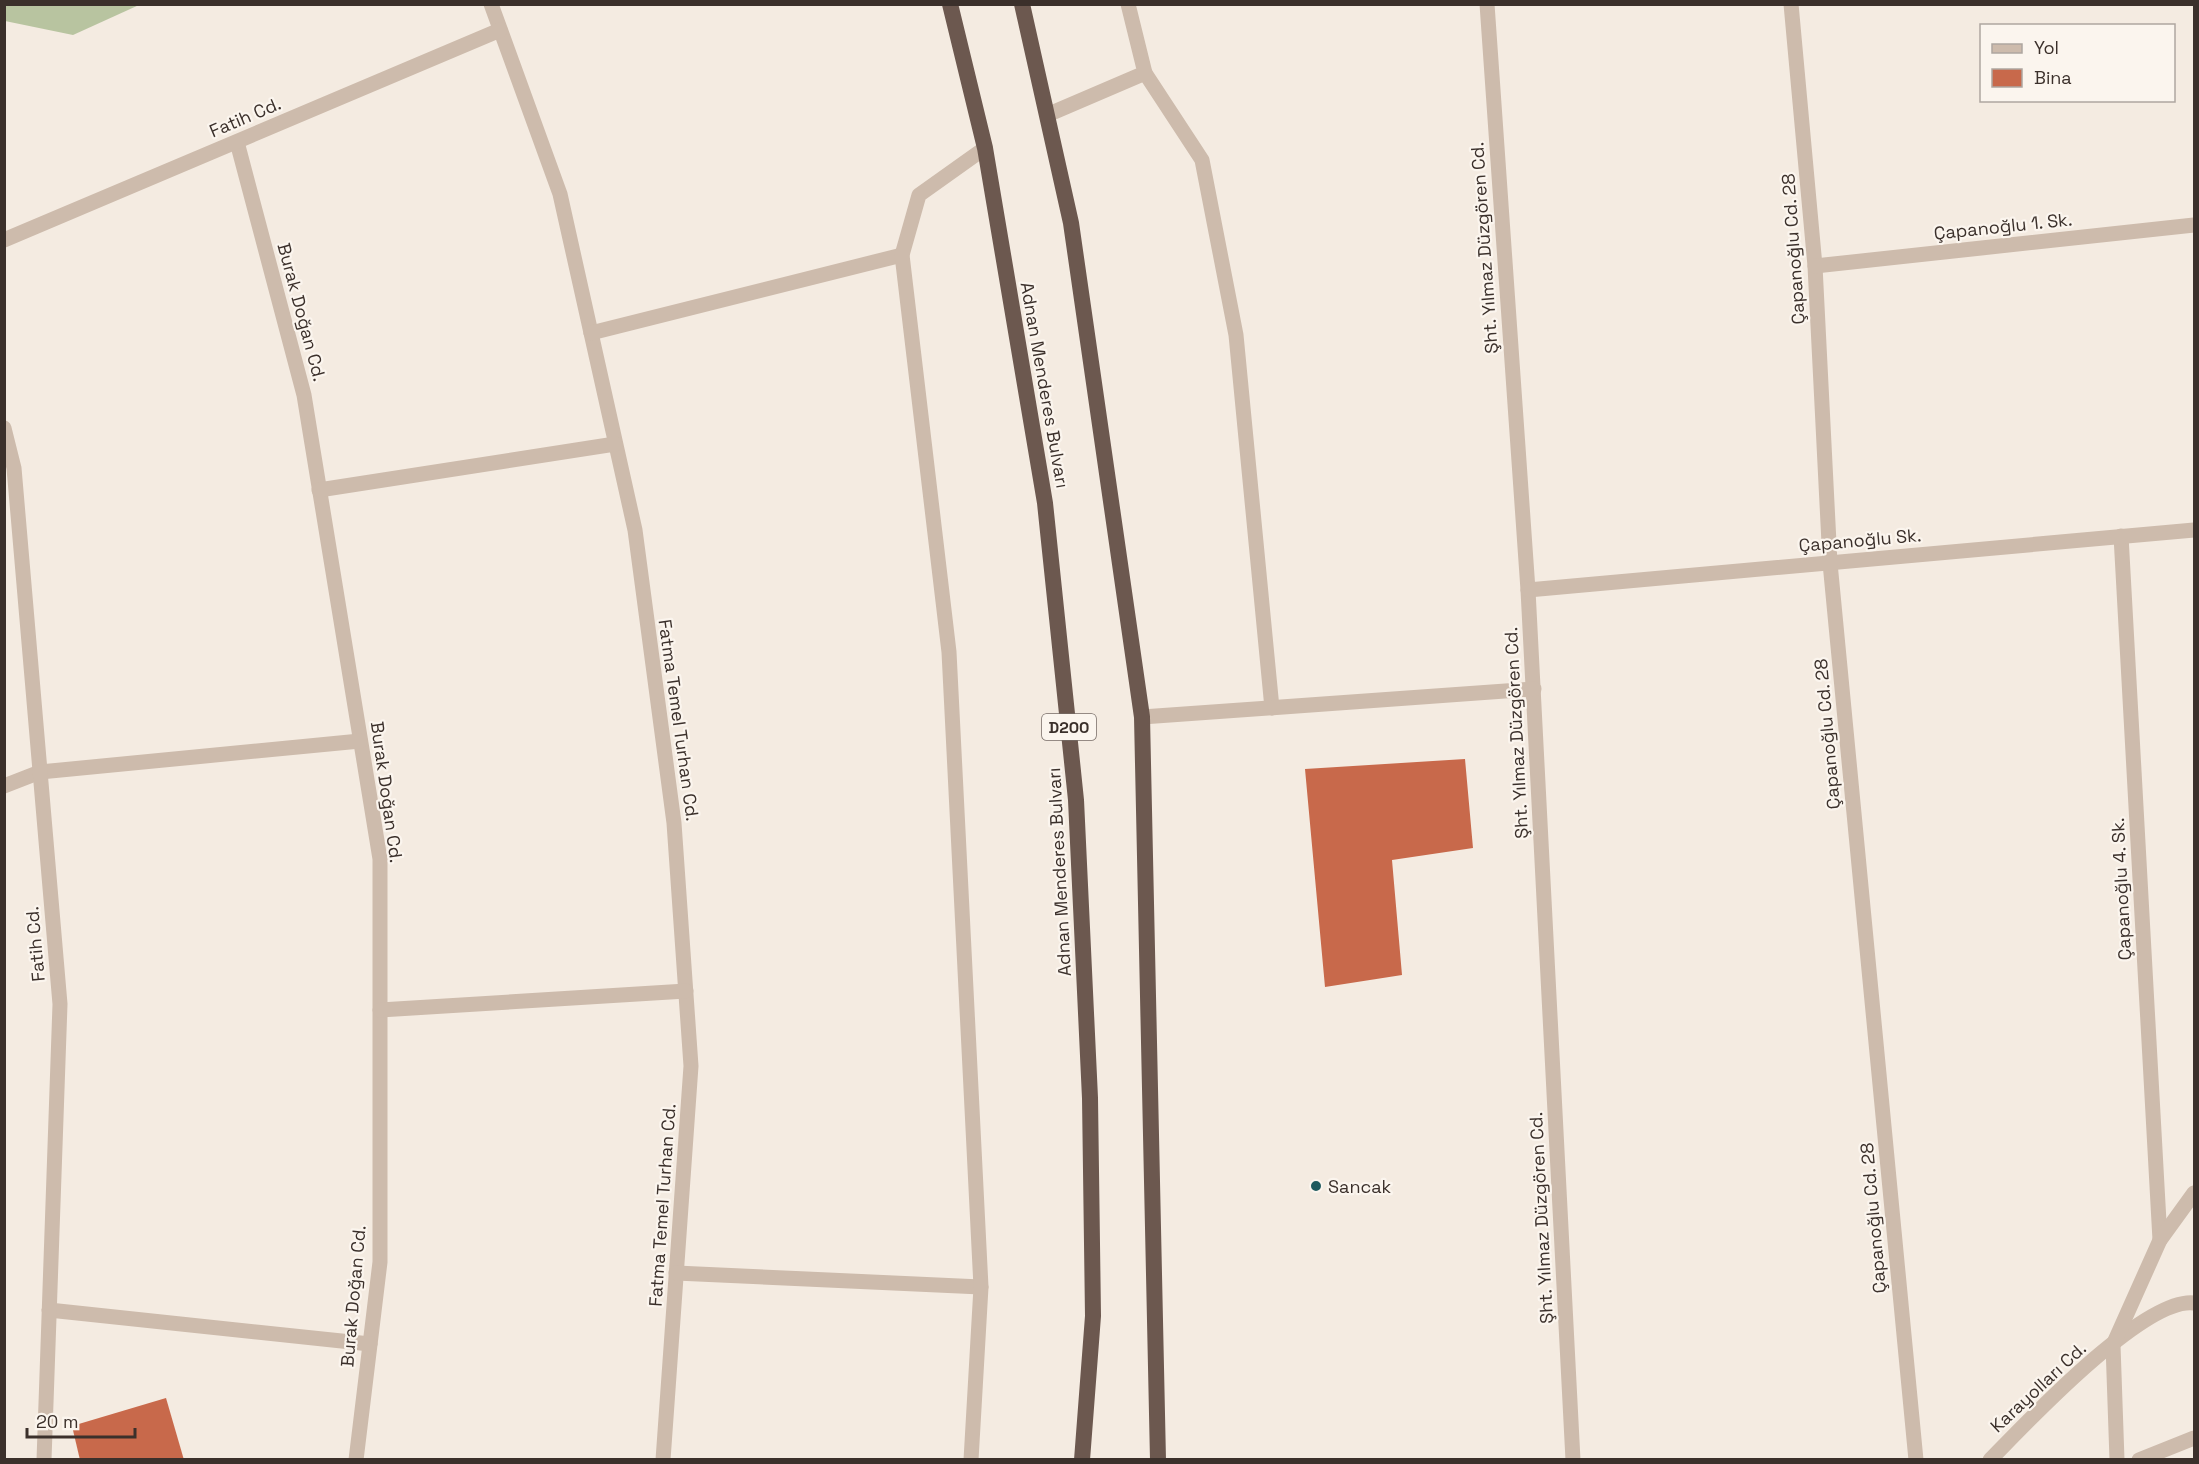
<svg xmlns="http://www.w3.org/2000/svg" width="2199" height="1464" viewBox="0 0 2199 1464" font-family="'Space Grotesk',sans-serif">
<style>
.green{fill:#b8c4a0}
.building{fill:#c8694b}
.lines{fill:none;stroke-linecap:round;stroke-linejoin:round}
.service{stroke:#cdbbac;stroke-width:15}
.minor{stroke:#cdbbac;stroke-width:15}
.tertiary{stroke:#cdbbac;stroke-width:15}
.trunk{stroke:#6c584f;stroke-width:16}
.poi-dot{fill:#1f5a5e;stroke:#fbf5ee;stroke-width:2}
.labels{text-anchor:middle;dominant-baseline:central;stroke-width:4.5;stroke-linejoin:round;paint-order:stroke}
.shield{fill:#fbf5ee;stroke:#756b66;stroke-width:1.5}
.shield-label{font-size:16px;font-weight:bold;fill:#3b302b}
.street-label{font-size:18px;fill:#3b302b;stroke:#fbf5ee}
.poi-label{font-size:18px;fill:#3b302b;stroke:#fbf5ee;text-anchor:start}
</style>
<rect width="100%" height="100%" fill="#f4ebe1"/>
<polygon class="green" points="5,4 139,4 139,5 73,35 5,21"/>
<g class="building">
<polygon points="1465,759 1473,848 1392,860 1402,975 1325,987 1305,769"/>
<polygon points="166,1398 184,1460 80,1460 72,1426"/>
</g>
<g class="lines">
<g class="service">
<polyline points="1145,73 1202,160 1236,335 1272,708"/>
<polyline points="1047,115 1145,73 1128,4"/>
<polyline points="4,786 40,772"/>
</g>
<g class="minor">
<polyline points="491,4 560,194 635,530 674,823 691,1066 663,1460"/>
<polyline points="1487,4 1528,590 1573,1460"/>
<polyline points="1791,4 1815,266 1830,563 1916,1460"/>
<polyline points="237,142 304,395 380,859 380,1262 356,1460"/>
<polyline points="4,240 500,30"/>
<polyline points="1815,266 2194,225"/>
<polyline points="591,333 902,255"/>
<polyline points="319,490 615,444"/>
<polyline points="2121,536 2160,1240"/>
<polyline points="1528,590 2194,530"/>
<polyline points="1142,717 1534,689"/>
<polyline points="40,772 360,741"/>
<polyline points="380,1010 686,991"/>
<polyline points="676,1273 981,1287"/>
<polyline points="49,1310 370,1344"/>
<polyline points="971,1460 981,1287 949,652 902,255 919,195 985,148"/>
</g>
<g class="tertiary">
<polyline points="4,428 14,468 60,1004 44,1460"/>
<path d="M1990 1460C2026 1423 2144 1297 2194 1303"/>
<polyline points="2117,1460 2113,1345 2160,1240 2194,1193"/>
<polyline points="2139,1460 2194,1438"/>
</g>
<g class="trunk">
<polyline points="950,4 985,148 1045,503 1076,800 1090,1098 1093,1316 1082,1460"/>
<polyline points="1022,4 1071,223 1142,717 1158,1460"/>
</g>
</g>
<circle class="poi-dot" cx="1316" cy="1186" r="6"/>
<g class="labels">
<rect class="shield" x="1042" y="714" width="54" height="26" rx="4.5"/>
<g class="shield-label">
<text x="1069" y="727">D200</text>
</g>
<g class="street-label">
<text transform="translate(245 117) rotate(-23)">Fatih Cd.</text>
<text transform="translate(2003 226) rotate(-6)">Çapanoğlu 1. Sk.</text>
<text transform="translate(1484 248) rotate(-94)">Şht. Yılmaz Düzgören Cd.</text>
<text transform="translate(1793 249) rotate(-94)">Çapanoğlu Cd. 28</text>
<text transform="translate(302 312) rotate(75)">Burak Doğan Cd.</text>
<text transform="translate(1045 385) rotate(80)">Adnan Menderes Bulvarı</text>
<text transform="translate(1860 540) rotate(-5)">Çapanoğlu Sk.</text>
<text transform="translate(679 720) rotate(82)">Fatma Temel Turhan Cd.</text>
<text transform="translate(1516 733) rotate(-93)">Şht. Yılmaz Düzgören Cd.</text>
<text transform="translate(1827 734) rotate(-95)">Çapanoğlu Cd. 28</text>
<text transform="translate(387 792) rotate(82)">Burak Doğan Cd.</text>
<text transform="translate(1059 872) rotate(-93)">Adnan Menderes Bulvarı</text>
<text transform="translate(2121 889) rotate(-93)">Çapanoğlu 4. Sk.</text>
<text transform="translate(35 944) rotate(-95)">Fatih Cd.</text>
<text transform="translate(662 1205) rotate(-86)">Fatma Temel Turhan Cd.</text>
<text transform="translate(1541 1218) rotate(-93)">Şht. Yılmaz Düzgören Cd.</text>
<text transform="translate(1873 1218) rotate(-95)">Çapanoğlu Cd. 28</text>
<text transform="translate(353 1296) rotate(-85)">Burak Doğan Cd.</text>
<text transform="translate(2038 1387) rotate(-43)">Karayolları Cd.</text>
</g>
<g class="poi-label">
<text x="1328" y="1186">Sancak</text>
</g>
</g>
<rect width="2199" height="1464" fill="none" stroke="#3b302b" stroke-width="12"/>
<rect x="1980" y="24" width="195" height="78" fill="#fbf5ee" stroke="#aea6a0" stroke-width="1.5"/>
<rect x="1992" y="44" width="30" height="9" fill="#cdbbac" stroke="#aea6a0" stroke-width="1.5"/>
<text x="2034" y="54" font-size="18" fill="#3b302b">Yol</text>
<rect x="1992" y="69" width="30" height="18" fill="#c8694b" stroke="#aea6a0" stroke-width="1.5"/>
<text x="2034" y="84" font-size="18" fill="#3b302b">Bina</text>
<path d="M27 1428v9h108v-9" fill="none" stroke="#3b302b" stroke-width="3"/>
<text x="36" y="1428" font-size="18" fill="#3b302b" stroke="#fbf5ee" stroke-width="4.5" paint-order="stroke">20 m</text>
</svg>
